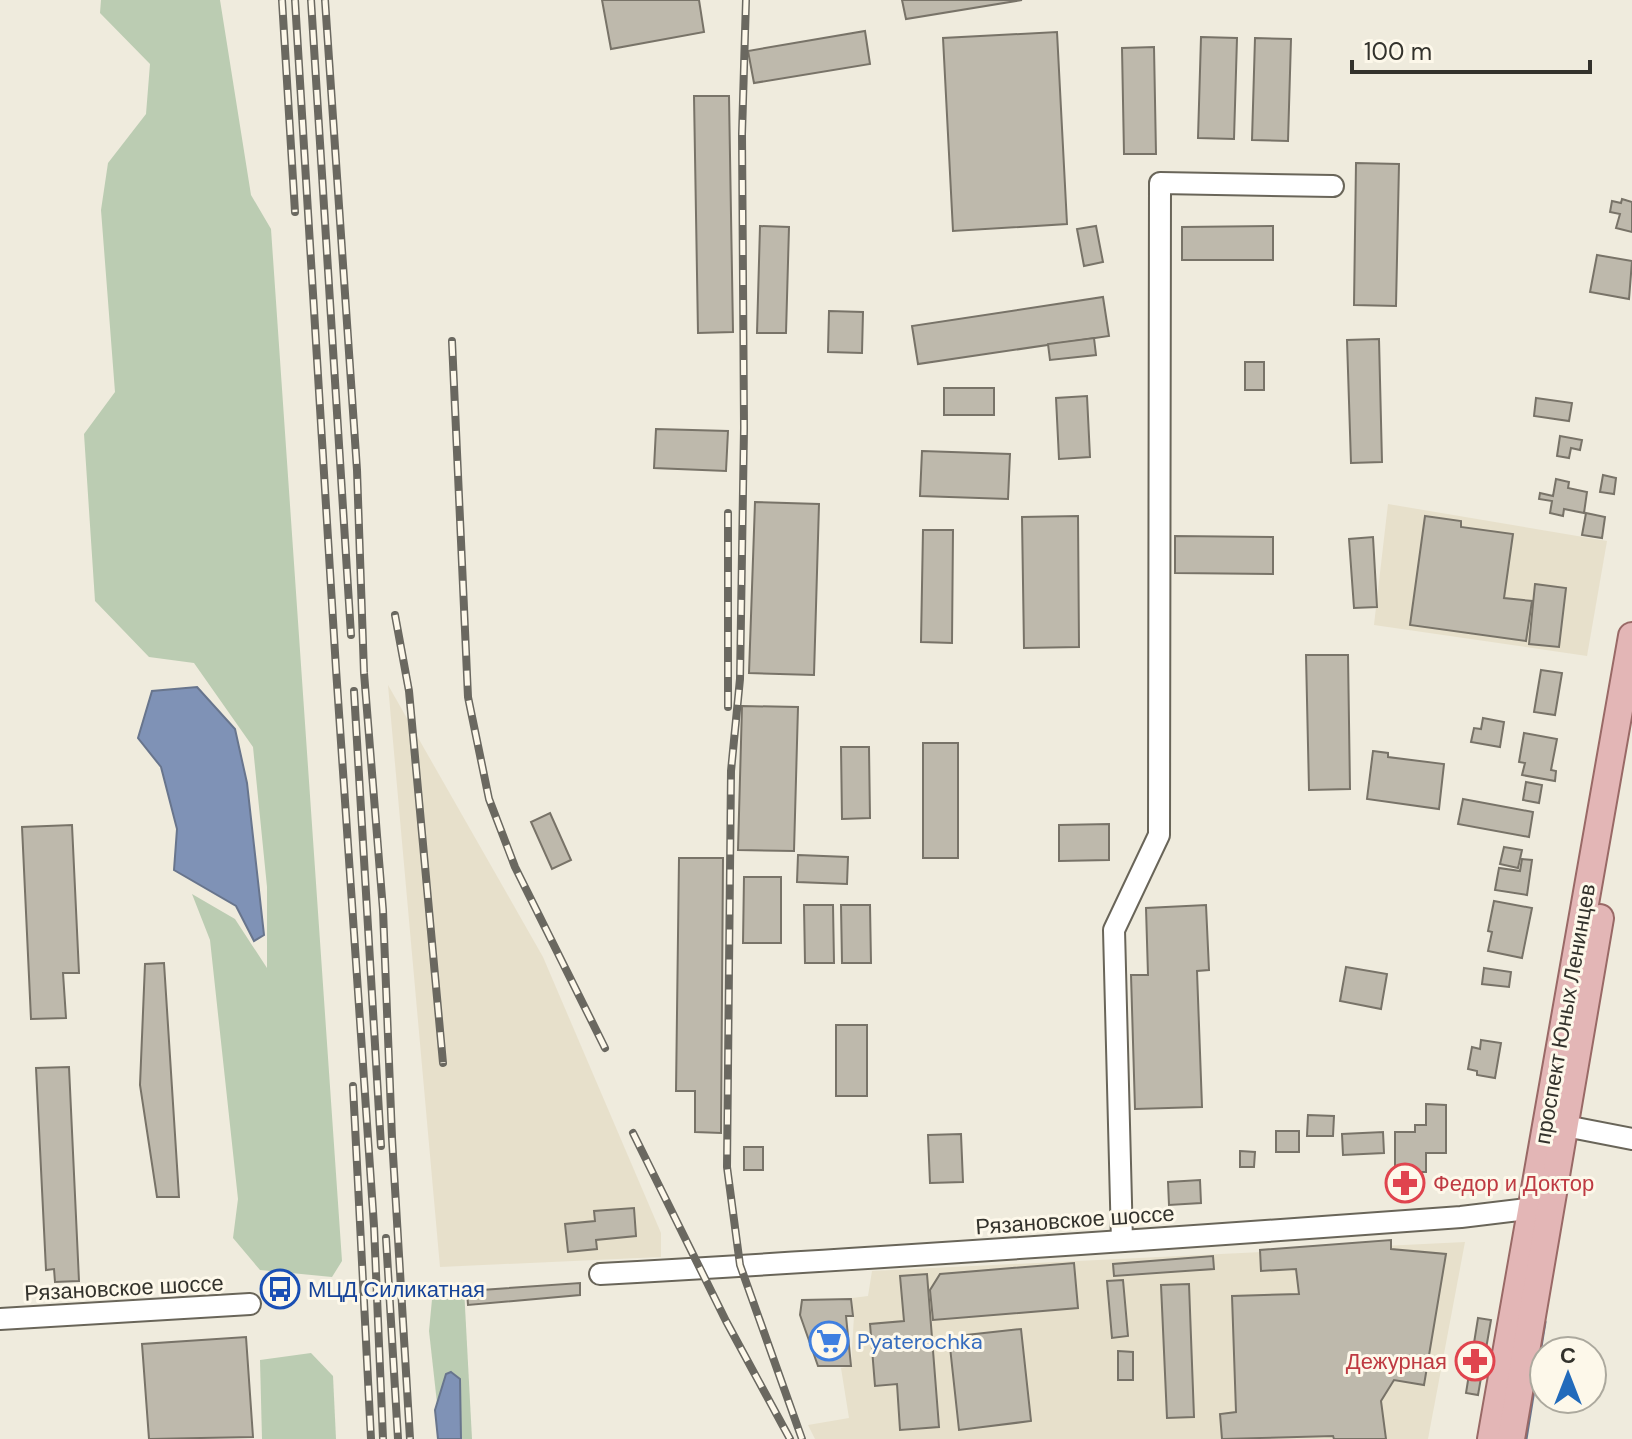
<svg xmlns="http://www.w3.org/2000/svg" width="1632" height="1439" viewBox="0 0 1632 1439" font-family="'DM Sans',sans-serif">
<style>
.built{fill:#e7e0cb}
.green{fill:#bbccb2}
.water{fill:#7f92b6;stroke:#68758d;stroke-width:2}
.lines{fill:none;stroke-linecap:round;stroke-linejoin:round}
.stream{stroke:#68758d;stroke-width:5}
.building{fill:#beb9ac;stroke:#787368;stroke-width:2}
.minor-casing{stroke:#696559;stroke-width:24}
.major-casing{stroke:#996966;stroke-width:30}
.minor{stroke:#fff;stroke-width:20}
.major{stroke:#e3b6b6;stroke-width:26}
.rail-casing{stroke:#6a6860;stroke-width:8}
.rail{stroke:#fdf8ea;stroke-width:5;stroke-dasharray:15;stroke-linecap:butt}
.labels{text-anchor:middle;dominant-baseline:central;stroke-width:6;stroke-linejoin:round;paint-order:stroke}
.street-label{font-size:22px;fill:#33322c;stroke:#fdf8ea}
.health-label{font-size:22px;fill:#be3a42;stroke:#fdf8ea;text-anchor:start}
.transit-label{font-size:22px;fill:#164399;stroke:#fdf8ea;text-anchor:start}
.shop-label{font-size:22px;fill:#366cbe;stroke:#fdf8ea;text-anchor:start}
</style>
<rect width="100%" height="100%" fill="#efebdd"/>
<g class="built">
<polygon points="1388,504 1607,541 1587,656 1374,625"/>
<polygon points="388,685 543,957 661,1233 661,1257 440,1267"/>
<polygon points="1465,1242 1428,1439 815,1439 808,1425 849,1418 841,1368 851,1366 854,1316 852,1298 868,1296 872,1271"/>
</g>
<g class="green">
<polygon points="101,0 220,0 251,195 271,229 342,1261 332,1277 260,1270 233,1238 238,1199 210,940 192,894 235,919 267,968 267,887 253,747 194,663 149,657 95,601 84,434 115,392 101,210 108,163 146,114 150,64 100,13"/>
<polygon points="464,1288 472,1439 441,1439 429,1331 433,1289"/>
<polygon points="311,1353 333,1376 336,1439 262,1439 260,1360"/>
</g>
<g class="water">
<polygon points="197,687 235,729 247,783 264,935 254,941 236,906 174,870 177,829 161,767 138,738 152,691"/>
<polygon points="451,1372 460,1379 461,1439 438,1439 435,1410 446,1374"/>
</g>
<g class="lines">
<polyline class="stream" points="1525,1439 1544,1322"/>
</g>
<g class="building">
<polygon points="602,0 699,0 704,32 611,49"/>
<polygon points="902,0 1022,0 906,19"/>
<polygon points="865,31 870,64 754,83 748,51"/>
<polygon points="1057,32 1067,224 953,231 943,38"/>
<polygon points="1201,37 1237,38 1234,139 1198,138"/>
<polygon points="1255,38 1291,39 1288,141 1252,140"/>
<polygon points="1154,47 1156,154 1124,154 1122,48"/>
<polygon points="694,96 729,96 733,332 698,333"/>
<polygon points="1356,163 1399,164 1396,306 1354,305"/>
<polygon points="1622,199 1632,202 1632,232 1616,228 1620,214 1610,212 1612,201 1621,203"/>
<polygon points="760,226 789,227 786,333 757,333"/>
<polygon points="1096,226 1103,262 1084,266 1077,229"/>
<polygon points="1273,226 1273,260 1182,260 1182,227"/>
<polygon points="1597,255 1632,261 1629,299 1590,292"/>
<polygon points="1103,297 1109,336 918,364 912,326"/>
<polygon points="829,311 863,312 862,353 828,352"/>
<polygon points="1094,338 1096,355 1050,360 1048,344"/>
<polygon points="1379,339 1382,462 1351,463 1347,340"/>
<rect x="1245" y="362" width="19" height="28"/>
<rect x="944" y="388" width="50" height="27"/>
<polygon points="1087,396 1090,457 1059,459 1056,398"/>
<polygon points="1536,398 1572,403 1569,421 1534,416"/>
<polygon points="656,429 728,431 726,471 654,468"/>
<polygon points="1560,436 1582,440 1580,450 1571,448 1569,458 1557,456"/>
<polygon points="922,451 1010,454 1008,499 920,496"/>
<polygon points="1603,475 1616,478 1614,494 1600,492"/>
<polygon points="1556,479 1569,482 1568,488 1587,492 1584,513 1564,509 1563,516 1550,513 1552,501 1539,499 1540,493 1553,496"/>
<polygon points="755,502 819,504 814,675 749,673"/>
<polygon points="1586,513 1605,517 1602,538 1582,535"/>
<polygon points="1078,516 1079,647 1024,648 1022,517"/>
<polygon points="1425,516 1461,521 1461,527 1513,534 1504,598 1532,601 1526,641 1410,625"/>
<polygon points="923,530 953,530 952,643 921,642"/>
<polygon points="1175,536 1273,537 1273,574 1175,573"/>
<polygon points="1373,537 1377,607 1354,608 1349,539"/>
<polygon points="1535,584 1566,588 1559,647 1529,644"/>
<polygon points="1306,655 1348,655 1350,789 1309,790"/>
<polygon points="1541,670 1562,673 1555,715 1534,712"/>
<polygon points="742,706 798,707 794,851 738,850"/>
<polygon points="1483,718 1504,722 1500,747 1471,742 1474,728 1481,729"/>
<polygon points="1524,733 1557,739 1551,770 1556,771 1555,781 1522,775 1525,763 1519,762"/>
<rect x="923" y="743" width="35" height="115"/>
<polygon points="841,747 869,747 870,818 842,819"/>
<polygon points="1373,751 1388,753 1388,757 1444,764 1439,809 1367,799"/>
<polygon points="1526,782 1542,785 1539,803 1523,800"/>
<polygon points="1463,799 1533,812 1529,837 1458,824"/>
<polygon points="550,813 571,860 552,869 531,822"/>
<polygon points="1109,824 1109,860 1059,861 1059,825"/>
<polygon points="72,825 79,973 63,973 66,1018 31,1019 22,827"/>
<polygon points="1504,847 1522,850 1518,868 1500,864"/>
<polygon points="798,855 848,857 847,884 797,882"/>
<polygon points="679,858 723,858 721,1133 695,1132 695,1091 676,1091"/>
<polygon points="1522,859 1532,860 1527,895 1495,890 1499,868 1520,871"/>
<polygon points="744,877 781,877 781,943 743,943"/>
<polygon points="1494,901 1532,908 1522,958 1488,951 1492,932 1488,931"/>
<polygon points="804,905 833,905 834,963 805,963"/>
<polygon points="841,905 870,905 871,963 842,963"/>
<polygon points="1206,905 1209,970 1197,971 1202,1107 1135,1109 1131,975 1148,975 1146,908"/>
<polygon points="164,963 179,1197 157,1197 140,1085 145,964"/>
<polygon points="1346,967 1387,974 1381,1009 1340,1001"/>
<polygon points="1484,968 1511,972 1509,987 1482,984"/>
<rect x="836" y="1025" width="31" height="71"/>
<polygon points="1481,1040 1501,1043 1495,1078 1477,1075 1477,1071 1468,1069 1472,1047 1480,1049"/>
<polygon points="69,1067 79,1281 55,1282 54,1269 46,1270 36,1068"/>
<polygon points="1426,1104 1446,1105 1446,1153 1426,1153 1426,1172 1414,1172 1414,1191 1395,1191 1395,1132 1415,1132 1415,1125 1426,1125"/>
<polygon points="1308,1115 1334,1116 1333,1136 1307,1136"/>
<rect x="1276" y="1131" width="23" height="21"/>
<polygon points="1383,1132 1384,1153 1343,1155 1342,1134"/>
<polygon points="961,1134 963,1182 930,1183 928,1135"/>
<rect x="744" y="1147" width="19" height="23"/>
<polygon points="1240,1151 1255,1152 1254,1167 1240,1167"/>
<polygon points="1200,1180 1201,1203 1169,1205 1168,1182"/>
<polygon points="634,1208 636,1236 596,1240 597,1249 568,1252 565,1224 595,1221 594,1211"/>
<polygon points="1391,1240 1391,1249 1446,1254 1424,1385 1394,1380 1381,1401 1386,1439 1334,1439 1333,1436 1222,1439 1220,1414 1236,1412 1232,1296 1299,1294 1296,1269 1261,1271 1260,1250"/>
<polygon points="1213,1256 1214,1269 1114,1276 1113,1264"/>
<polygon points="1074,1263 1078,1308 933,1320 930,1290 940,1274"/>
<polygon points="927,1274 939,1427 900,1430 897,1384 875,1386 870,1324 904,1321 900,1276"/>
<polygon points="1123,1280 1128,1336 1112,1338 1107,1281"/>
<polygon points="580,1283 580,1295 468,1305 467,1291"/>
<polygon points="1189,1284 1194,1417 1167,1418 1161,1285"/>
<polygon points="851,1299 853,1316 846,1316 851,1366 818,1366 800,1315 802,1300"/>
<polygon points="1478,1318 1491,1320 1478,1395 1466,1393"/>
<polygon points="1021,1329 1031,1421 959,1430 950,1347 966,1335"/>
<polygon points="246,1337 253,1437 149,1439 142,1344"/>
<polygon points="1118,1351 1133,1352 1133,1380 1118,1380"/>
</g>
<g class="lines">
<g class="minor-casing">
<g id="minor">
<polyline points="1550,1123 1632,1139"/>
<polyline points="1122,1241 1114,930 1159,835 1160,183 1333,186"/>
<path d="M600 1274C887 1258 1174 1238 1461 1217L1544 1207"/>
<polyline points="0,1319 250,1304"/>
</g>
</g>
<g class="major-casing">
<g id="major">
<polyline points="1491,1439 1632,636"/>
<polyline points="1511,1439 1600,918"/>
</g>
</g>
<use href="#minor" class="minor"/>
<use href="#major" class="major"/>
<g class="rail-casing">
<g id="rail">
<polyline points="282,0 295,212"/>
<polyline points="295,0 336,669 374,1226 383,1439"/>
<polyline points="311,0 351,635"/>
<polyline points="325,0 357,470 364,673 383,910 392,1138 410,1439"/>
<polyline points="746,0 742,134 744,428 740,679 731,771 727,1167 740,1265 802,1439"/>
<polyline points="452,341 468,697 489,799 515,867 605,1048"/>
<polyline points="395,615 409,691 443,1063"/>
<polyline points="354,691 381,1146"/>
<polyline points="728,707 728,513"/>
<polyline points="353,1086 371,1439"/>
<polyline points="633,1133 726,1321 790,1439"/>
<polyline points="386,1238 398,1439"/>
</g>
</g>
<use href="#rail" class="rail"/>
</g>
<defs>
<g id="pharmacy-ring" transform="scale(2)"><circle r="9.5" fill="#fdf8ea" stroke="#e0444e" stroke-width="1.5"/><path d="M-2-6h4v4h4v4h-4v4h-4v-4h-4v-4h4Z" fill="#e0444e"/></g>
<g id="bus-ring" transform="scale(2)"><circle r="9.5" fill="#fdf8ea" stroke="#1a4fb4" stroke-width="1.5"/><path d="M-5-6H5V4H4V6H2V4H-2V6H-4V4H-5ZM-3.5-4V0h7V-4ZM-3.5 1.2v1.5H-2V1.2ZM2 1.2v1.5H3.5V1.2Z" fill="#1a4fb4"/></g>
<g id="supermarket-ring" transform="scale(2)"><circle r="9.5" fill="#fdf8ea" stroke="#3f7fe0" stroke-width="1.5"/><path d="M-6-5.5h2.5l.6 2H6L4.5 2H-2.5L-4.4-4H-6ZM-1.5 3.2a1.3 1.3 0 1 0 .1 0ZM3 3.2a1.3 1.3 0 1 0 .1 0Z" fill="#3f7fe0"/></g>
</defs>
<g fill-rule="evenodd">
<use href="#pharmacy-ring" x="1405" y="1183"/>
<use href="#bus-ring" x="280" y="1289"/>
<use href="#supermarket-ring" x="829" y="1341"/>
<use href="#pharmacy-ring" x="1475" y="1361"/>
</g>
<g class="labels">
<g class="street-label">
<text transform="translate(1565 1014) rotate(-80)">проспект Юных Ленинцев</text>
<text transform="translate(1075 1220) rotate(-4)">Рязановское шоссе</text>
<text transform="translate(124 1288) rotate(-3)">Рязановское шоссе</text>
</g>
<g class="health-label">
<text x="1433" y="1183">Федор и Доктор</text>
<text x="1447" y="1361" text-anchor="end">Дежурная</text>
</g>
<g class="transit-label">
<text x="308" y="1289">МЦД Силикатная</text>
</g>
<g class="shop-label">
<text x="857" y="1341">Pyaterochka</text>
</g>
</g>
<g transform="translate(1568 1375)"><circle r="38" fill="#fdf8ea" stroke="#aca99e" stroke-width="2"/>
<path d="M0-6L14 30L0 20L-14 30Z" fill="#226bbb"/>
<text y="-12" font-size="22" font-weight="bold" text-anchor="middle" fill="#33322c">С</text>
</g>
<path d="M1352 60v12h238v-12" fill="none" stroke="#33322c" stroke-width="4"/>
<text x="1364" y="60" font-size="24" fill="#33322c" stroke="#fdf8ea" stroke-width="6" paint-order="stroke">100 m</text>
</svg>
